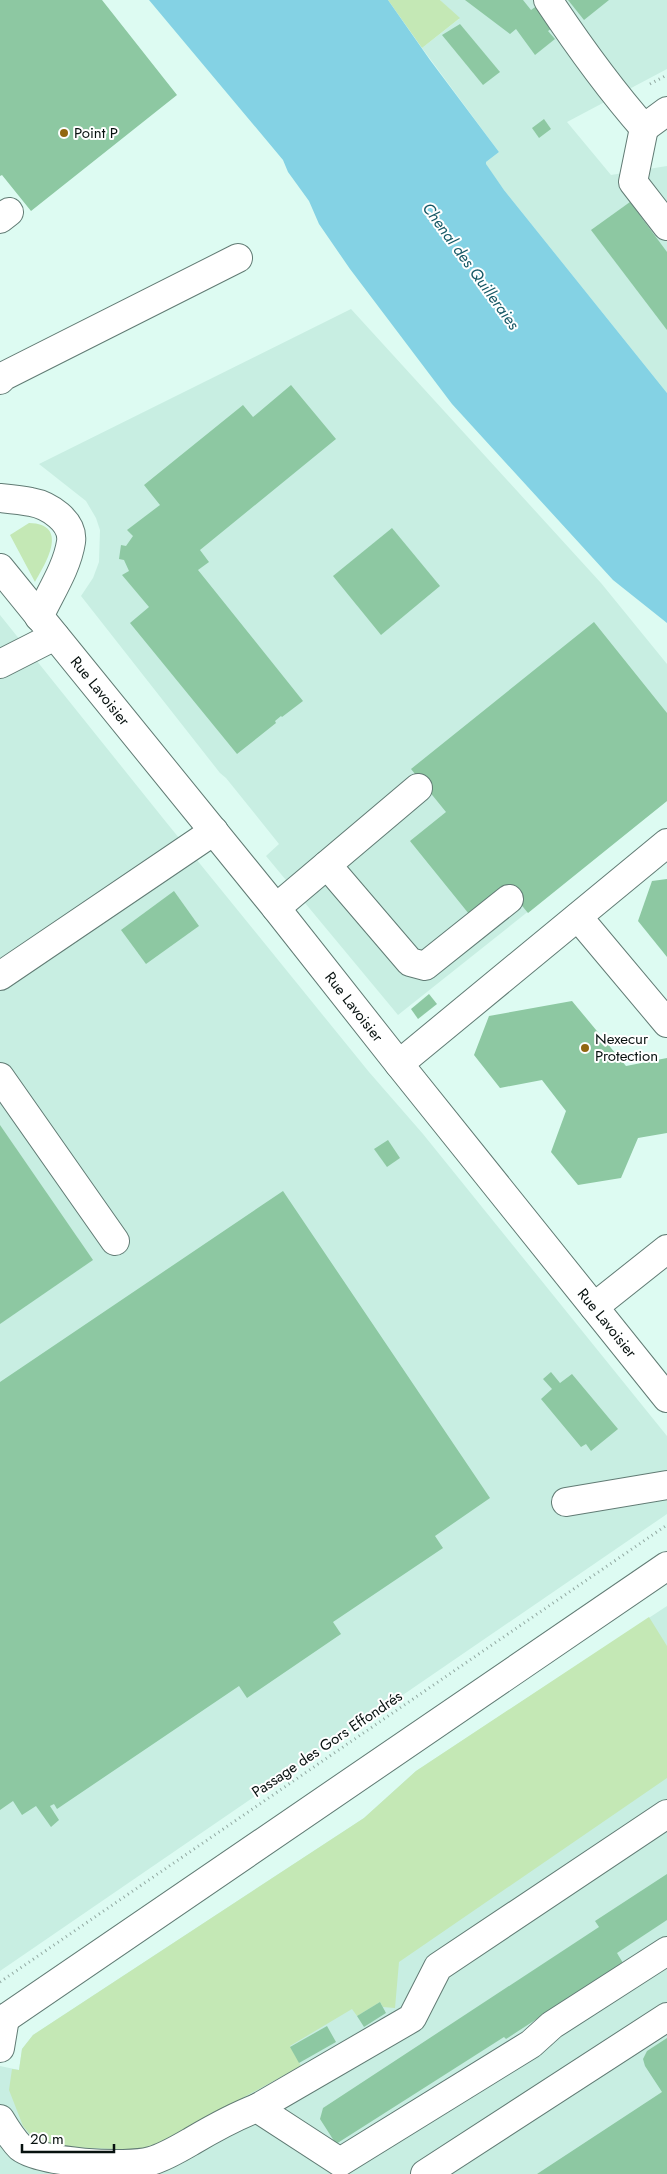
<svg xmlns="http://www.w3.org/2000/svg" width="667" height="2174" viewBox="0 0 667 2174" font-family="Jost,sans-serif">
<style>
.built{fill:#c8eee2}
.green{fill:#c4e8b5}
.water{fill:#84d2e4}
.building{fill:#8dc8a2}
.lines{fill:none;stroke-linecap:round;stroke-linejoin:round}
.minor-casing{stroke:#617b74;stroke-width:30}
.path{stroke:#91a8a1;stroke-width:3;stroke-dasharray:1 4;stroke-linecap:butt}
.minor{stroke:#fff;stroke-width:28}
.poi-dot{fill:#916710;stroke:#fff;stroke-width:2}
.labels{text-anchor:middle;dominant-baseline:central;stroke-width:4;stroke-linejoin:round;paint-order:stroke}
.poi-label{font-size:15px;fill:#07110f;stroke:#fff;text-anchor:start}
.street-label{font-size:15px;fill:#07110f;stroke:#fff}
.water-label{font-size:16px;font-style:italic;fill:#175966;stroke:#fff}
</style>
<rect width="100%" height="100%" fill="#ddfbf2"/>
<g class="built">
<polygon points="440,0 667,0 667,69 567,122 611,175 667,166 667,393 504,190 486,165 486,162 499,152 422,48 459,19"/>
<polygon points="351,309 601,583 667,664 667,801 398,1015 266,856 279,844 226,778 220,773 81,596 93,578 99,562 100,530 96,518 86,501 39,464"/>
<polygon points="0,615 166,822 369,1072 423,1134 667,1436 667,1514 0,1971"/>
<polygon points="667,1606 667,2174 0,2174 0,2066 19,2070 22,2049 33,2035 364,1818 416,1771"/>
</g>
<g class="green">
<polygon points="388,0 440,0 460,18 422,48"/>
<path d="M29 523C70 524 46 563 35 582L10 535Z"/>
<polygon points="649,1617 667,1646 667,1778 399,1962 395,2008 383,2007 380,2002 357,2016 352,2009 290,2046 301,2066 162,2142 137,2150 66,2147 44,2143 33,2138 23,2126 9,2090 12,2069 19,2070 22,2049 33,2035 364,1818 416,1771"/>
</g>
<polygon class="water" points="149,0 388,0 430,60 499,152 486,162 486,164 504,190 667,393 667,623 613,580 452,404 350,269 319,224 309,201 288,172 283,160"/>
<g class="building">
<polygon points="0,0 102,0 177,95 31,211 2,175 0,176"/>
<polygon points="465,0 523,0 531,10 538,5 555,26 548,31 555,39 535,55 516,29 510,34"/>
<polygon points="568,0 609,0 584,20"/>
<polygon points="460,24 500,72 483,85 442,35"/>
<polygon points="544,119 551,129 539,138 532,128"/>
<polygon points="630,202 667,252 667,330 591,230"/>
<polygon points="291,385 336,439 200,550 209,562 198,570 303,701 282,717 281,716 275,721 276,723 237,754 130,623 149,607 122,575 129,571 124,560 119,559 121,545 126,546 133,536 127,530 160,505 144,485 243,405 253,417"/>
<polygon points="392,528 440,586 381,635 333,576"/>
<polygon points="594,622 667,713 667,801 528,913 505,885 469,914 410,841 446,812 411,769"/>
<polygon points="667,879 667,957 638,921 652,881"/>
<polygon points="174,891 199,926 146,964 121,930"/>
<polygon points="429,994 437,1004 418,1019 411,1009"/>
<polygon points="572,1001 626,1066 667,1058 667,1133 638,1138 621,1178 578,1185 551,1152 566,1111 542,1080 500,1088 474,1055 489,1016"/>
<polygon points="0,1125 93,1260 0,1324"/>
<polygon points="388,1140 400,1158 387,1167 374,1149"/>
<polygon points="283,1191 490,1498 435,1536 443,1548 333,1622 341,1634 247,1698 239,1686 57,1809 54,1804 50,1806 59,1820 51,1827 36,1806 22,1815 13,1801 0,1810 0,1382"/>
<polygon points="551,1372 560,1383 572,1374 618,1429 591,1451 586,1444 581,1447 541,1399 552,1389 543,1379"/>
<polygon points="667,1874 667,1920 617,1953 623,1963 506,2039 504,2037 336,2144 320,2119 323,2108 599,1927 595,1921"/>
<polygon points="380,2002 386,2013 364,2027 357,2016"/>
<polygon points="327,2026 336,2042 299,2063 290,2047"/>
<polygon points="667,2038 667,2174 537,2174 662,2092 645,2066 643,2059 647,2051"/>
</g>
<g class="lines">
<g class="minor-casing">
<g id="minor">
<path d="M548 0C578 45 608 87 644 128"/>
<polyline points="644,128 633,182 667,226"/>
<polyline points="644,128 667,111"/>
<polyline points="0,219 9,212"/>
<polyline points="0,380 4,376 238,258"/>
<path d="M0 498C10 499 21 500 31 502 48 505 74 521 71 542 67 568 50 593 39 617"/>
<polyline points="0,568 276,908 399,1064 667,1398"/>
<polyline points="0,664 55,636"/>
<polyline points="327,865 410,962 425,966 509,899"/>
<polyline points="276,908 418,788"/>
<polyline points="578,917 667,1023"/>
<polyline points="0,976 214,831"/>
<polyline points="399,1064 667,843"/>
<polyline points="0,1077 115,1241"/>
<polyline points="594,1307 667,1249"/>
<polyline points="566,1502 667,1485"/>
<polyline points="0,2022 667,1566"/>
<polyline points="0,2048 5,2018"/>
<polyline points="257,2108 412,2018 438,1967 667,1814"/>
<path d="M0 2119C6 2129 12 2139 20 2147 40 2163 127 2168 151 2161 165 2157 180 2148 192 2141 214 2128 234 2117 257 2108L340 2162 531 2044 552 2025 667 1951"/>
<polyline points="425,2174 667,2017"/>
</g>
</g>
<g class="path">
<polyline points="650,84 667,75"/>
<polyline points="0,1982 667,1525"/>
</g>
<use href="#minor" class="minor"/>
</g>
<g class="poi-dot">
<circle cx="64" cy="133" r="5"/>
<circle cx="585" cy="1048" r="5"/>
</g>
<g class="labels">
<g class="poi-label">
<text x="74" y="133">Point P</text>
<text x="595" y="1039">Nexecur<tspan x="595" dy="17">Protection</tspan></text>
</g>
<g class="street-label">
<text transform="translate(100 691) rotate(51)">Rue Lavoisier</text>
<text transform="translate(354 1007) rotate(52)">Rue Lavoisier</text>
<text transform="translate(607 1323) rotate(51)">Rue Lavoisier</text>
<text transform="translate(327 1744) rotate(-34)">Passage des Gors Effondrés</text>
</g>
<g class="water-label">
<text transform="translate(471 266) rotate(54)">Chenal des Quilleraies</text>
</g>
</g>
<path d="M22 2144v8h92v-8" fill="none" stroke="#07110f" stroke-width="2.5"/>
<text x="30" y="2144" font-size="15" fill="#07110f" stroke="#ffffff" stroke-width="4" paint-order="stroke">20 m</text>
</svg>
